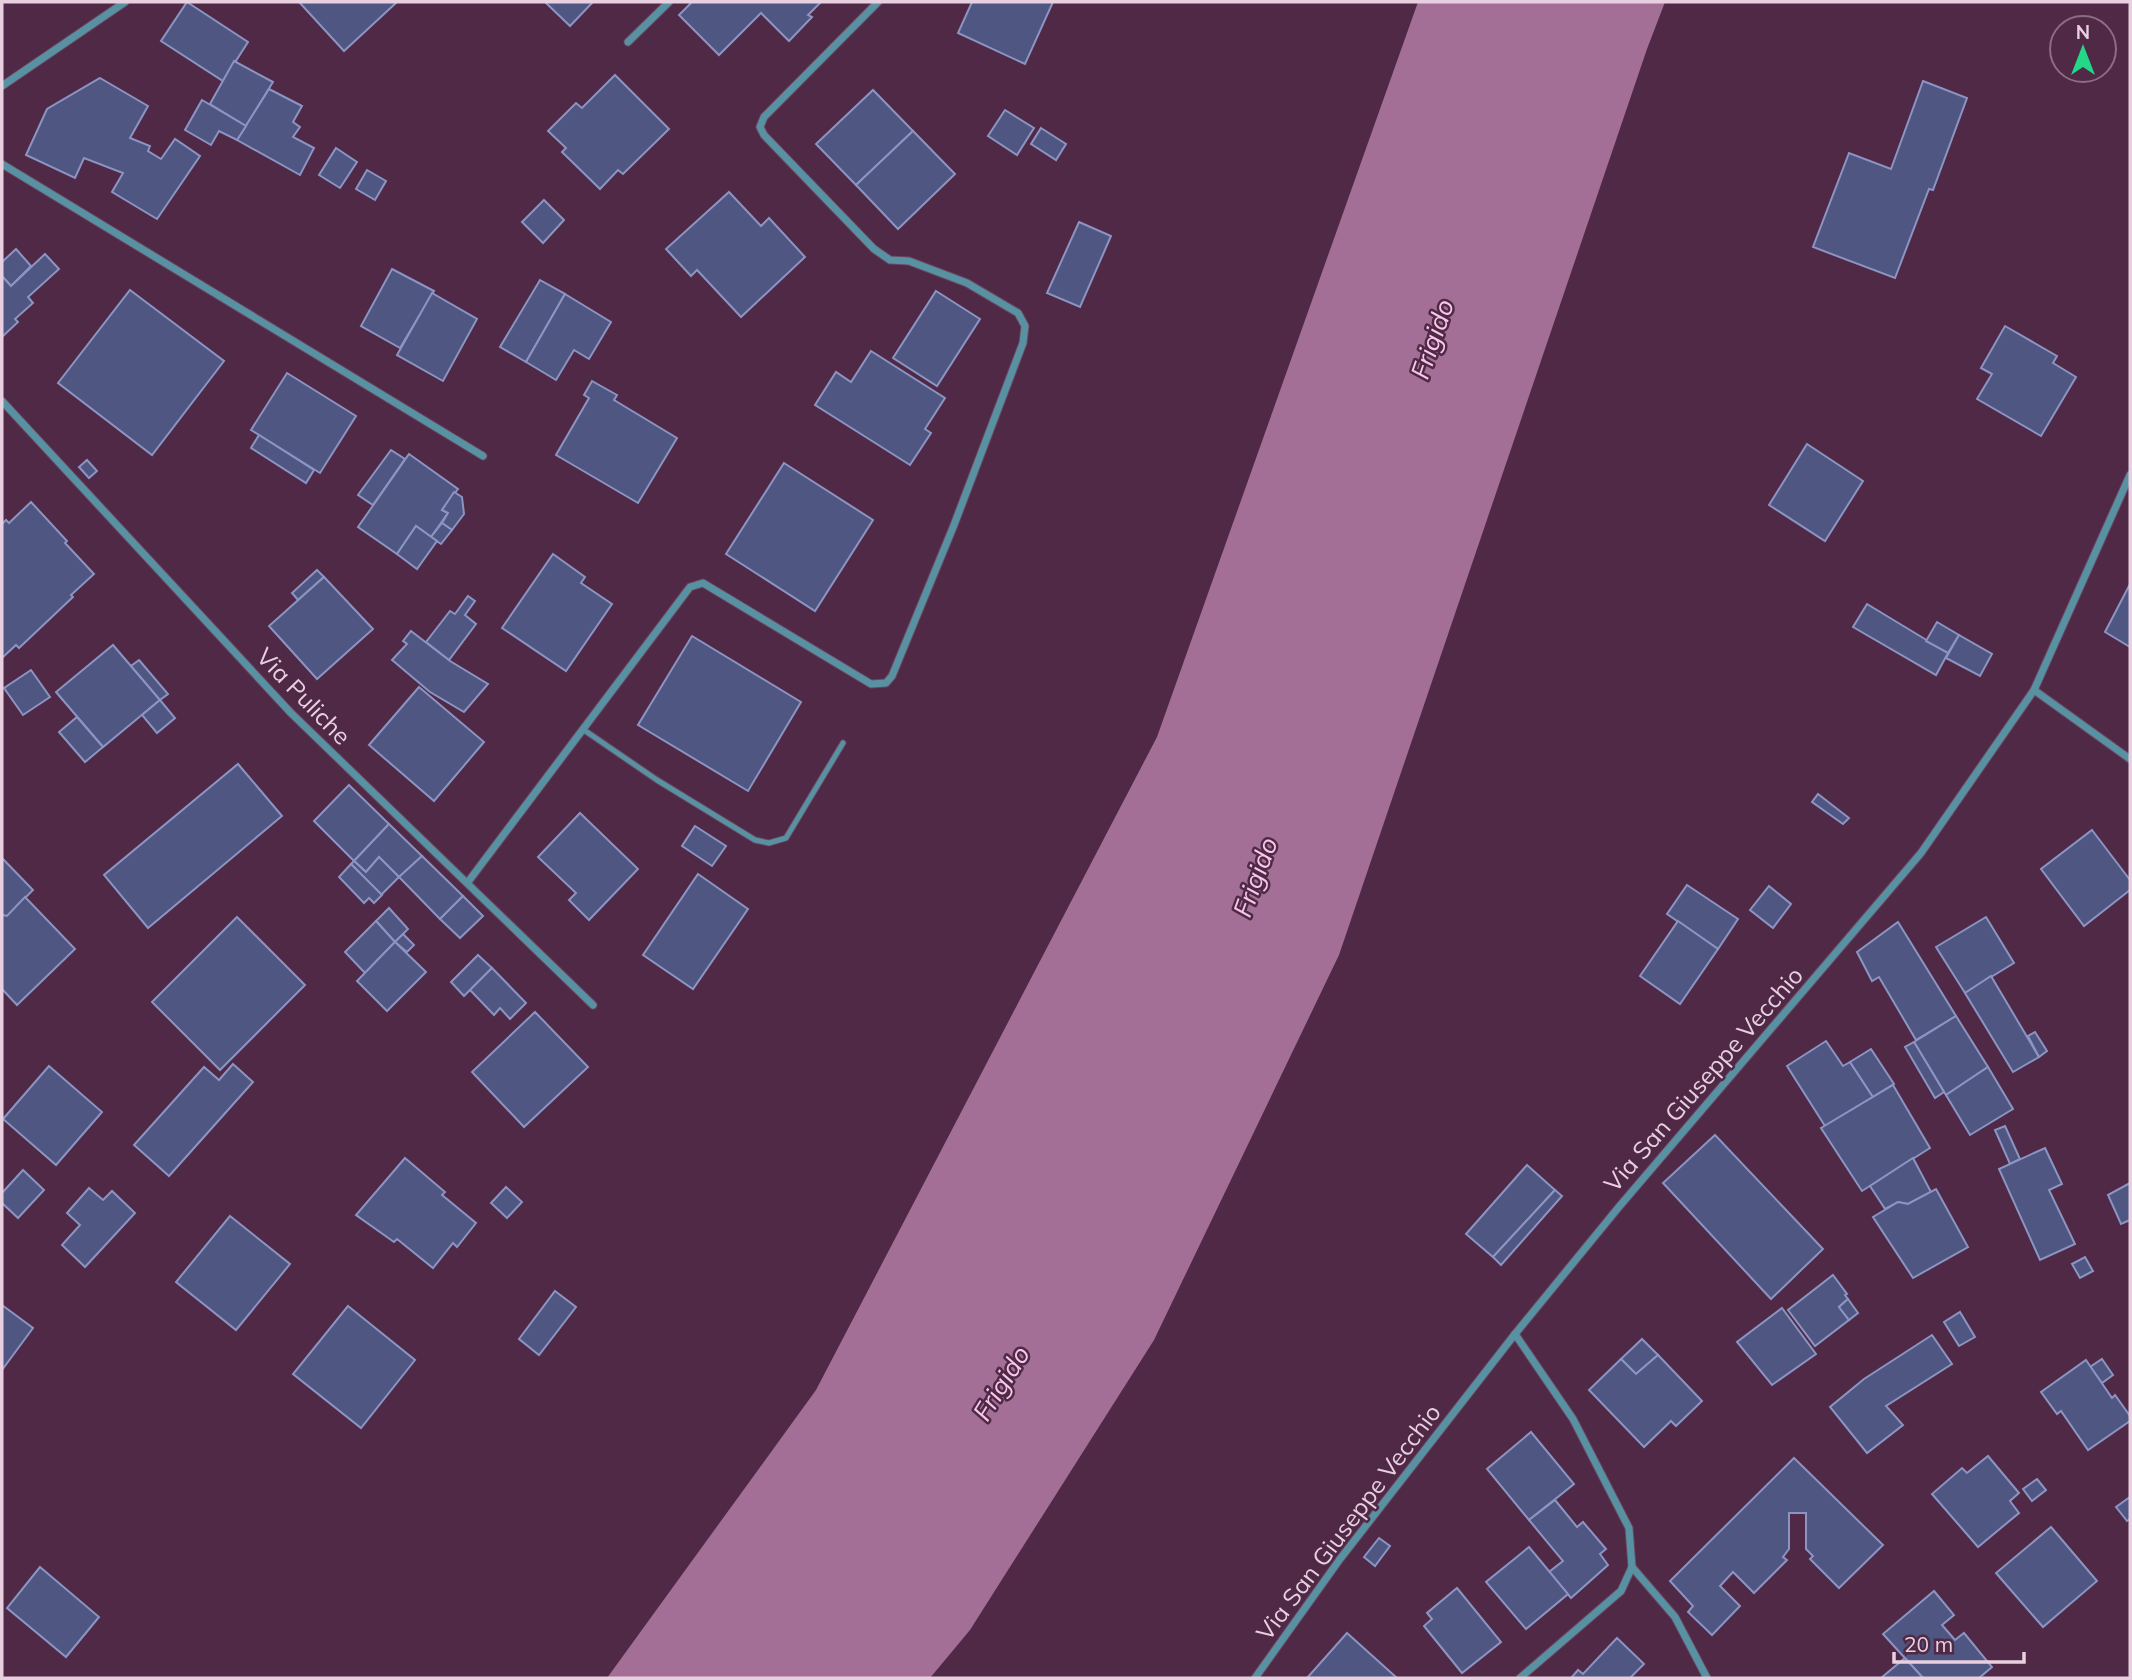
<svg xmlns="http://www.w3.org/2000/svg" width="2132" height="1680" viewBox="0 0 2132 1680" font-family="Mulish,sans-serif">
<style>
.water{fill:#a46f96}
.building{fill:#4f5681;stroke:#8c94c3;stroke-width:2}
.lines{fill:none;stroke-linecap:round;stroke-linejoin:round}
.lane-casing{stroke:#6b4762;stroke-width:7}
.street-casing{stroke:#6b4762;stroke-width:9}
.lane{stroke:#5892a2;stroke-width:5}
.street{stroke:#5892a2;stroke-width:7}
.labels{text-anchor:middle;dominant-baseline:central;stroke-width:5;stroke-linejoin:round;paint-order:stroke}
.street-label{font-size:24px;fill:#e9d0e1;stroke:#4f2946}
.water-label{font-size:26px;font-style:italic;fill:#f7c8ea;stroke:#4f2946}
</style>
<rect width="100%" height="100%" fill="#4f2946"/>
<polygon class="water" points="1418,2 1665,2 1647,49 1339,955 1154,1340 970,1630 930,1678 607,1678 816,1390 1157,737"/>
<g class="building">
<polygon points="187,2 248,42 223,81 161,41"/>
<polygon points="299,2 397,2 344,51"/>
<polygon points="545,2 593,2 570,26"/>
<polygon points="692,2 821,2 808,15 812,17 789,41 761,13 719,55 679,15"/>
<polygon points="972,2 1053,2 1025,64 958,33"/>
<polygon points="234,61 273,82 246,126 210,104"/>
<polygon points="615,75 669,129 623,174 618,170 600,189 562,152 566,148 548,131 576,103 582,108"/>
<polygon points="100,78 148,106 130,138 150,146 148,151 161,159 175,139 200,156 157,219 112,192 123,173 84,158 75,178 26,155 47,109"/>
<polygon points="1923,81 1967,98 1933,190 1929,189 1895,278 1813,247 1849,153 1891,169"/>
<polygon points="269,89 302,106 293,122 300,127 293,137 314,148 300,175 237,140"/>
<polygon points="873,90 913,131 856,185 816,144"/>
<polygon points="202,100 246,126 237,140 219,131 211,145 185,130"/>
<polygon points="1005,110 1034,128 1017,155 988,136"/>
<polygon points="1041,128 1066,144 1056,160 1031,144"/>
<polygon points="913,131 955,174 898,229 856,185"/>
<polygon points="336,148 357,162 340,188 319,175"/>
<polygon points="367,170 386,181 375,200 356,189"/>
<polygon points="729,192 761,226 769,218 805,257 741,317 697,270 691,276 666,249"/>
<polygon points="544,200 564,220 543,243 522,222"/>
<polygon points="1079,222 1111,236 1080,307 1047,293"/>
<polygon points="16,249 31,266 11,286 2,276 2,262"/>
<polygon points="45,254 59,269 28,297 33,303 15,319 18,322 2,337 2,276 11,286"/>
<polygon points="392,269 434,291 400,348 361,326"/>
<polygon points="540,280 565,294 526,362 500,347"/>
<polygon points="130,290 224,361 152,455 58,383"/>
<polygon points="936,291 980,319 937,386 893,358"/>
<polygon points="432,293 477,319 443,381 397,355"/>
<polygon points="565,294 611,322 589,359 574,350 556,380 526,362"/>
<polygon points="2005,326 2057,356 2053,363 2076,377 2041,436 1977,399 1992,374 1981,368"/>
<polygon points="871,351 945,398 925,429 931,433 910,465 815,405 836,372 851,382"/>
<polygon points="287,373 356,416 320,473 251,430"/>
<polygon points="592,381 617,395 614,400 677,438 638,503 556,455 589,398 584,395"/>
<polygon points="259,435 314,470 306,483 251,448"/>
<polygon points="1807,444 1863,481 1825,541 1769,505"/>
<polygon points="391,450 405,459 373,505 358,495"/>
<polygon points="409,454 458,489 442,510 448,513 431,537 416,526 397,554 358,527"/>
<polygon points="87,460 97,471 89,478 79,467"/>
<polygon points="784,463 873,520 815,611 726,554"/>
<polygon points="454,492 462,497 464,514 452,530 442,523 448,513 442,510"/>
<polygon points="31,502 67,541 65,543 94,574 71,595 73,597 19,648 16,645 2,658 2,524 6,520 9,523"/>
<polygon points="442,523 452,530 441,544 431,537"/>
<polygon points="416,526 437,541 417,569 397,554"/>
<polygon points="553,554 585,577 581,583 612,604 566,671 502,628"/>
<polygon points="317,570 324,577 298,600 292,593"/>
<polygon points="324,577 373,629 317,679 269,626"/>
<polygon points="2130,584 2130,647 2105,632"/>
<polygon points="468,596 475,601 465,615 476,624 449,660 426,642 450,611 455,614"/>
<polygon points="1867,604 1948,653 1936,675 1853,627"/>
<polygon points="1937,622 1959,635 1948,653 1926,641"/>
<polygon points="411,631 450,661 488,684 464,712 430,692 392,660 407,644 403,641"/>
<polygon points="1959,635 1992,654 1980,676 1946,658"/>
<polygon points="692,636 801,702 748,791 638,725"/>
<polygon points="113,645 160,700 103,747 56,692"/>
<polygon points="139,660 168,694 160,700 131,666"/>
<polygon points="31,670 50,697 23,715 4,688"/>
<polygon points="419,687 484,742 434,801 369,745"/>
<polygon points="160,700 175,718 157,733 142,715"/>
<polygon points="77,717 103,747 85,762 59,732"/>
<polygon points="238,764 282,816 148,928 104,875"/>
<polygon points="349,785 389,824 354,861 314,821"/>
<polygon points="1818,794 1849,818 1843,824 1812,802"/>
<polygon points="580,813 638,869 589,920 569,900 576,893 538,857"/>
<polygon points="389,824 422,856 399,877 379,857 366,872 354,861"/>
<polygon points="695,826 726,846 712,866 682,846"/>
<polygon points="2092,830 2130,880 2130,890 2084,926 2041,869"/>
<polygon points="422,856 463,896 440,919 399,877"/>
<polygon points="379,857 399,877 381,895 351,864 354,861 366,872"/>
<polygon points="2,858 33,890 7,916 2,915"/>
<polygon points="351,864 382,895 374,903 369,898 364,903 339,877"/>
<polygon points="698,874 748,909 693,989 643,955"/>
<polygon points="1687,885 1738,919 1718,949 1667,914"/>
<polygon points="1769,886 1791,904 1773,928 1750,910"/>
<polygon points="463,896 483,916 460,938 440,919"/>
<polygon points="25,897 75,949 17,1005 2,989 2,915 7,916"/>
<polygon points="389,908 408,929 395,942 376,921"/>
<polygon points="237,917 305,985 220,1070 152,1002"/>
<polygon points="1986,917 2014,963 1965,993 1936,947"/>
<polygon points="376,921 395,942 365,973 345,952"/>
<polygon points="1678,921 1718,949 1680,1004 1640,976"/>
<polygon points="1898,922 1956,1016 1916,1040 1879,977 1872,981 1857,952"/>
<polygon points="403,934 414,945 407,952 395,942"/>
<polygon points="395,942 426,972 387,1011 357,981"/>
<polygon points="478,955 492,968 464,996 451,982"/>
<polygon points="492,968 526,1003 510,1019 500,1008 494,1015 470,990"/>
<polygon points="1991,976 2039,1057 2013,1072 1965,993"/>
<polygon points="535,1012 588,1067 524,1127 472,1072"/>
<polygon points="1956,1016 1988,1067 1946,1095 1914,1042"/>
<polygon points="2035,1032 2047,1051 2039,1057 2028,1036"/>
<polygon points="1826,1041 1843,1066 1850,1062 1873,1097 1825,1126 1787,1066"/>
<polygon points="1914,1042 1944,1092 1935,1098 1905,1047"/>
<polygon points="1871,1049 1894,1084 1873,1097 1850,1062"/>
<polygon points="233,1064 253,1082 169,1176 134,1145 204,1067 219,1080"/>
<polygon points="49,1066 102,1112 56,1165 3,1119"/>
<polygon points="1988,1067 2013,1109 1970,1135 1946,1095"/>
<polygon points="1893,1085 1930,1148 1862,1191 1821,1128"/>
<polygon points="2005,1126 2020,1159 2010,1164 1995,1130"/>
<polygon points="1715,1135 1823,1249 1771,1299 1663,1183"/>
<polygon points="2045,1148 2062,1184 2049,1190 2075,1244 2040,1260 1999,1169"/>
<polygon points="405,1158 445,1192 442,1195 476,1223 457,1247 453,1243 433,1268 397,1239 394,1242 356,1215"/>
<polygon points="1913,1158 1931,1192 1908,1204 1898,1202 1885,1209 1870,1186"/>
<polygon points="1527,1165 1555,1190 1493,1257 1466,1234"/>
<polygon points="23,1170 44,1190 18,1218 2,1203 2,1193"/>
<polygon points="2130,1183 2130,1220 2121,1224 2108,1195"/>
<polygon points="506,1187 522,1202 507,1218 491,1203"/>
<polygon points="89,1188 103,1200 112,1191 135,1213 85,1267 62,1245 80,1225 67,1213"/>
<polygon points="1936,1189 1968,1247 1913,1278 1873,1217 1898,1202 1908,1204"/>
<polygon points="1555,1190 1562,1196 1501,1265 1493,1257"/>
<polygon points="230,1216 290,1264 236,1330 176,1282"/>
<polygon points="2085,1257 2093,1271 2080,1278 2072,1264"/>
<polygon points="1833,1275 1847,1294 1845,1295 1848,1299 1839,1307 1849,1320 1815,1346 1788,1310"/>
<polygon points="555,1291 576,1307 539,1355 519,1339"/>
<polygon points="1848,1299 1858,1313 1849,1320 1839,1307"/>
<polygon points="2,1305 33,1328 2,1370"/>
<polygon points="348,1306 415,1360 361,1428 293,1374"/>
<polygon points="1782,1308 1816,1354 1772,1385 1737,1342"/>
<polygon points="1960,1312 1975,1337 1959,1346 1944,1322"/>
<polygon points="1932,1335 1952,1364 1886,1406 1903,1425 1867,1453 1830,1407 1864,1379"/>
<polygon points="1642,1339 1658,1355 1636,1374 1621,1359"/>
<polygon points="1658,1355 1702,1401 1676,1426 1671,1421 1644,1447 1589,1390 1621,1359 1636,1374"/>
<polygon points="2102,1359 2113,1375 2102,1383 2090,1367"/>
<polygon points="2086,1360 2112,1398 2115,1395 2130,1416 2130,1421 2088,1450 2061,1411 2057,1414 2041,1392"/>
<polygon points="1531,1432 1574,1484 1529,1520 1487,1469"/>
<polygon points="1988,1456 2019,1493 2010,1501 2019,1513 1978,1547 1932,1494 1962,1468 1967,1473"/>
<polygon points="1794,1458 1883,1545 1839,1588 1810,1559 1813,1556 1806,1549 1806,1513 1789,1513 1789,1549 1783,1557 1787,1560 1754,1593 1733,1572 1720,1586 1740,1606 1712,1635 1688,1612 1693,1606 1670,1581"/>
<polygon points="2037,1479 2046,1490 2032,1501 2023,1489"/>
<polygon points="2130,1497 2130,1519 2127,1521 2116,1507"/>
<polygon points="1555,1500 1577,1527 1583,1522 1606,1549 1600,1554 1608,1565 1571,1598 1549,1572 1563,1561 1529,1520"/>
<polygon points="2051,1527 2097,1581 2043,1627 1996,1573"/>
<polygon points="1379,1538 1390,1546 1375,1566 1364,1557"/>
<polygon points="1529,1547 1568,1594 1526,1629 1486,1582"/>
<polygon points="40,1567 99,1617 66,1657 7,1608"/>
<polygon points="1457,1588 1501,1642 1462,1673 1424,1626 1432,1619 1427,1613"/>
<polygon points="1934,1591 1954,1615 1942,1625 1955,1640 1964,1633 1992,1667 1979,1678 1923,1678 1883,1634"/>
<polygon points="1347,1633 1397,1678 1307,1678"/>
<polygon points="1617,1638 1644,1664 1630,1678 1571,1678 1578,1670 1583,1674"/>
<polygon points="1905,1658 1923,1678 1881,1678"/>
</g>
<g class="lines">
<g class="lane-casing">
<polyline id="lane" points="584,730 657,780 755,840 769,843 786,838 843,743"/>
</g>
<g class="street-casing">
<g id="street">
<polyline points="628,42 669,2"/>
<polyline points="2,86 125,2"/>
<polyline points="2,164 483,456"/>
<polyline points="2,401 291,713 593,1005"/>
<polyline points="2034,690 2130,759"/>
<polyline points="468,882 690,587 703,583 871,684 886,683 892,676 954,525 1023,343 1025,326 1018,313 967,283 909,261 890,260 874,249 764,135 760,127 764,117 878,2"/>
<polyline points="1515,1334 1573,1419 1629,1528 1632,1567 1621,1591 1520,1678"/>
<polyline points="1632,1567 1675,1617 1707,1678"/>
<polyline points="1255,1678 1340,1559 1515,1334 1618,1208 1921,853 2034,690 2130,475"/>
</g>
</g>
<use href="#lane" class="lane"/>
<use href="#street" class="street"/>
</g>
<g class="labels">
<g class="street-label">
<text transform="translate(304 696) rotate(46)">Via Puliche</text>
<text transform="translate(1703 1079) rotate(-49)">Via San Giuseppe Vecchio</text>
<text transform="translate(1348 1522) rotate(-53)">Via San Giuseppe Vecchio</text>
</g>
<g class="water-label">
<text transform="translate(1432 339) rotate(-71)">Frigido</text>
<text transform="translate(1255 877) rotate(-70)">Frigido</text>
<text transform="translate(1001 1383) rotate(-58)">Frigido</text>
</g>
</g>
<rect width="2132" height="1680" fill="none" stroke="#e9d0e1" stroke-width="7"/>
<g transform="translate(2083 49)"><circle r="33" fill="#4f2946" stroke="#8d6c84" stroke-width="2"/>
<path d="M0-5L12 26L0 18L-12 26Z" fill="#23d886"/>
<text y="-10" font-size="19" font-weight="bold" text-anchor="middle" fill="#e9d0e1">N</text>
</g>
<path d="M1894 1652v10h130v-10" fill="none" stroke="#e9d0e1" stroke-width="3.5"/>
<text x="1904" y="1652" font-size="21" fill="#e9d0e1" stroke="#4f2946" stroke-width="5" paint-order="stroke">20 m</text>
</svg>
